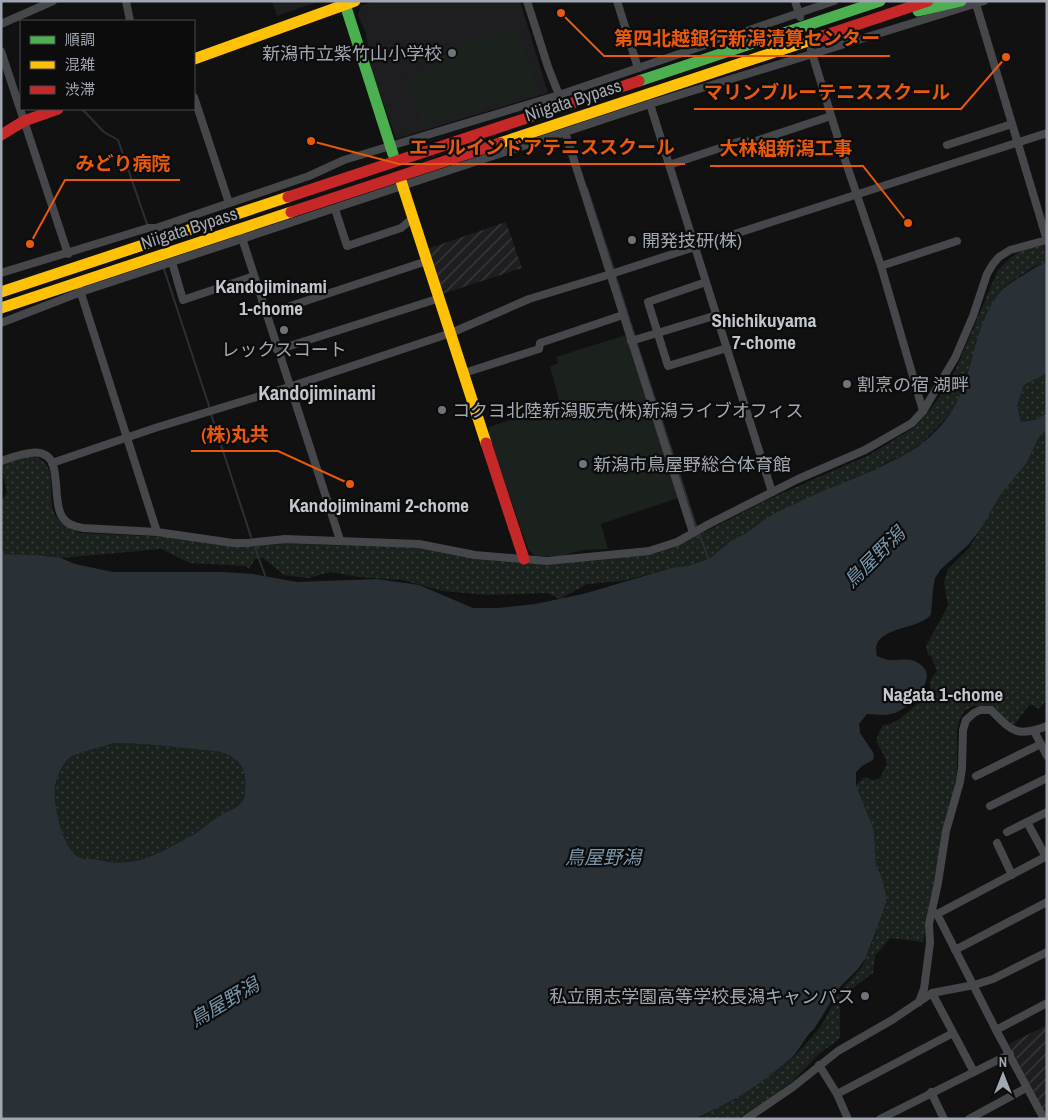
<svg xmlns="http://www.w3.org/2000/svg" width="1048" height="1120" viewBox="0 0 1048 1120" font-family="'Archivo Narrow','Noto Sans JP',sans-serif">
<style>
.built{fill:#1e1e20}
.industrial{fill:url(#industrial-furrows)}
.grass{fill:url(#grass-dots)}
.green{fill:#1b211c}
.water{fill:#293136;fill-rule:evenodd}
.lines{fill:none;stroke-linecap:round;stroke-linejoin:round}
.stream{stroke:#293136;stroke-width:2}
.street{stroke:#46474a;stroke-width:8}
.fast{stroke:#4caf50;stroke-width:11}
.slow{stroke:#ffc107;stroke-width:11}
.jam{stroke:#c62828;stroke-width:11}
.poi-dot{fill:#6f737a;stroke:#0c0c0d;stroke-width:2}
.labels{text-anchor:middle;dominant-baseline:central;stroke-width:4.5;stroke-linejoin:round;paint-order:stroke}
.poi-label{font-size:18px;fill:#a2a8b2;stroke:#0c0c0d;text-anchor:start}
.street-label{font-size:18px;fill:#a2a8b2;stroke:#0c0c0d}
.neighbourhood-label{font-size:19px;font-weight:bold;fill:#c3c7ce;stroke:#0c0c0d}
.water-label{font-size:19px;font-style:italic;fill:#7a97ad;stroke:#0c0c0d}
.quarter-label{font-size:20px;font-weight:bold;fill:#c3c7ce;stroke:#0c0c0d}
.leader{fill:none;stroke:#e8590c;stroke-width:2}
.callout-dot{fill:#e8590c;stroke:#0c0c0d;stroke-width:2}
.callout-label{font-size:19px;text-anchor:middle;font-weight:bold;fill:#e8590c;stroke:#0c0c0d;stroke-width:4.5;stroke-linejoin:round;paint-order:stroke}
</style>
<defs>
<pattern id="industrial-furrows" width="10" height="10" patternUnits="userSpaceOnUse" patternTransform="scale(1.25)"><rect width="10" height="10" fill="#1e1e20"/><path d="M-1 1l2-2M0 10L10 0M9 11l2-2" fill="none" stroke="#3c3c3e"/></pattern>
<pattern id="grass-dots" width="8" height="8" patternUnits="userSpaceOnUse" patternTransform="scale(1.25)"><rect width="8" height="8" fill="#1b211c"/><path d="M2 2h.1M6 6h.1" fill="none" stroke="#393e3b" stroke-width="1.8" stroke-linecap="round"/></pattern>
</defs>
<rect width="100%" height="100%" fill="#111112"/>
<g class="built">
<polygon points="272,1 321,1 277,16"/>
<polygon points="374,1 520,1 548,93 396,139 372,72 366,34 358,15 361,6"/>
</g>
<g class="industrial">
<polygon points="506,222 522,268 442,294 427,249"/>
<polygon points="1047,1025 1047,1117 1009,1044"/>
</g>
<g class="grass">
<path d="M1047 245V262L1035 266 1005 286 986 314 961 393 952 412 923 442 906 454 885 463 877 469 818 493 731 541 710 558 688 566 675 567 623 581 587 584 560 599 548 593 487 595 443 591 402 580 358 577 331 572 308 578 284 575 263 558 255 559 249 569 246 566 190 563 161 549 61 558 35 555 1 554V501L7 493 1 464C15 460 34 450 45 463 57 477 46 499 55 515 61 525 70 528 80 533L424 548 461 556 544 565 657 553 677 546 769 499 869 455 915 427 939 398 956 369 997 272C1013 252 1022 249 1047 245Z"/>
<polygon points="1047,373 1047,413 1035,420 1021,422 1017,406 1024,385"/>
<path d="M1047 430V699L1039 709 1030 704 1014 725 989 707 974 706 964 711 960 719 957 729V780L923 942 890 938 875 956 873 973 840 998V1038L818 1055 793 1081 768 1100 738 1119H694C742 1097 784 1072 818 1030 827 1018 832 1003 841 990 849 980 859 973 865 961 874 942 878 922 886 903V894L881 875 876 866 874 830 856 785 864 777 874 780 880 778 887 763C881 743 870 747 883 725 898 726 919 701 930 691V681L937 671 931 656 928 655 926 646 948 606 944 582 948 569 969 548 1001 494 1026 464 1039 437Z"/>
<path d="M115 743C144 743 173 747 202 750 208 751 214 750 220 752 240 757 247 770 245 788 245 795 245 800 239 805 233 810 225 812 219 816 209 822 202 830 191 836 160 852 137 869 99 860 93 858 86 860 81 858 62 851 53 803 55 786 57 777 62 765 68 759 75 753 105 746 115 743Z"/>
</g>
<g class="green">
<polygon points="518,27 538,91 423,126 407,76 435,67 431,53"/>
<polygon points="626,335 678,498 601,524 608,549 583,550 562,556 535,556 528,549 489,436 489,427 560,403 550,367 558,363 556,357"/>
</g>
<path class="water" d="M1047 262V373L1024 385 1017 406 1021 422 1035 420 1047 413V430L1039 437 1026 464 1001 494 980 530 968 545 941 569 935 578 933 589 931 614C921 631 869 625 877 656 880 657 884 659 888 660 901 661 911 656 922 666 939 680 906 712 891 714 884 716 875 714 867 714L859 724 860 733 874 754 873 760 862 766 856 772V785L874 830 876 866 881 875 886 894V903L866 958 857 970 840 987 814 1029C804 1037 800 1051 790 1059 760 1086 731 1102 694 1119H1V554L37 555 61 558 75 564 113 572H222L253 574 297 582 377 579 419 585 473 608H498L535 604 583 594 675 567 688 566 710 558 731 541 746 533 775 513 818 493 877 469C886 463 895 460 904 455 922 446 941 428 952 411 975 374 973 319 1004 288 1008 284 1013 282 1017 279 1028 273 1035 266 1047 262ZM115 743C144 743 173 747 202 750 208 751 214 750 220 752 240 757 247 770 245 788 245 795 245 800 239 805 233 810 225 812 219 816 209 822 202 830 191 836 160 852 137 869 99 860 93 858 86 860 81 858 62 851 53 803 55 786 57 777 62 765 68 759 75 753 105 746 115 743Z"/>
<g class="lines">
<g class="stream">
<polyline points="82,109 104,132 118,140 147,224"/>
<polyline points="587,188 614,270"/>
<polyline points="164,269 210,409"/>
<polyline points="615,274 635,337"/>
<polyline points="636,341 697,529"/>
<polyline points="211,414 251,537"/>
<polyline points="699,534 709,560"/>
<polyline points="255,548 266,578"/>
</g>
<g class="street">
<polyline points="126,1 130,21"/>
<polyline points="527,1 548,67 559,95"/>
<polyline points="617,1 638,68"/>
<polyline points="795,1 800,17"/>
<polyline points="976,4 1047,240"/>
<polyline points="1,24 53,1"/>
<polyline points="811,50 841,148 881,266 923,411"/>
<polyline points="1,51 68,254"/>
<polyline points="194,97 229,203"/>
<polyline points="650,104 772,492"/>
<polyline points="565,132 693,533"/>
<polyline points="947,145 1012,124"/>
<polyline points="669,165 741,141 753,142 831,116"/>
<polyline points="335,209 347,246 401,228 413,218"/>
<polyline points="242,238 340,540"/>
<polyline points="172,262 183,300 254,276"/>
<polyline points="881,266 957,241"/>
<polyline points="1,273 148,228 156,228 309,176 344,160 559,95 834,1"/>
<polyline points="706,282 648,302 668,366 727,348"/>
<polyline points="79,287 157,532"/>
<polyline points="266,314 427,261"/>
<polyline points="1,323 81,292 650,104 984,1"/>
<polyline points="631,341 717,315"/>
<polyline points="277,350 440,298"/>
<polyline points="464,373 539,349 540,343 623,315"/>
<path d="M1 461C16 456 46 443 53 465 56 475 56 486 57 496 58 503 58 512 63 518 67 524 76 527 83 528L157 532 233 543H247L285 539 419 544 475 555 547 561 649 551 677 542 709 524 798 479 865 450 912 423 923 411 955 358 973 316 987 274 993 264 999 257 1010 250 1047 240"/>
<polyline points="52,463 155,428 289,387 451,333 529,299 611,274 1047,133"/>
<polyline points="1034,731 1047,756"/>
<polyline points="976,776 1041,744"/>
<polyline points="990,806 1047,778"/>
<polyline points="1027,822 1046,857"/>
<polyline points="1007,832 1047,812"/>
<polyline points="997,843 1012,875"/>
<polyline points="933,913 937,914 943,911 1047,856"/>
<polyline points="937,914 996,1030 1044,1119"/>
<polyline points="955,950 1047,902"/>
<polyline points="932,993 974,1072"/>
<path d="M919 1002 924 989 930 943 929 924 938 883 946 831 960 782 962 768 963 730 966 720 974 713 980 710H991C1012 731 1016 738 1047 726"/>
<polyline points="996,1030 1047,1003"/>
<polyline points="819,1065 837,1094 848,1119"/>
<polyline points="931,1092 944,1119"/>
<polyline points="837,1094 953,1033"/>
<polyline points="746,1119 793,1087 838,1051 892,1020 932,993 974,985 993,979 1047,952"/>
<polyline points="880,1119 1010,1054"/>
<polyline points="969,1119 1026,1088"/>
</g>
<g class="fast">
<polyline points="344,1 393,154"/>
<polyline points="918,11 961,1"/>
<polyline points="639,81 880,1"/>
</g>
<g class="slow">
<polyline points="194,59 355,1"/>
<polyline points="500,143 823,36"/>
<polyline points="401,181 486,443"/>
<polyline points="1,292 288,197"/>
<polyline points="1,308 291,212"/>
</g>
<g class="jam">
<polyline points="823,36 928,1"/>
<polyline points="1,135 24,121 58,109"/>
<polyline points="288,197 639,81"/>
<polyline points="291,212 500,143"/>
<polyline points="486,443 524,559"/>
</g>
</g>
<g class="poi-dot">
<circle cx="452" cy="53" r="5"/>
<circle cx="632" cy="240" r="5"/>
<circle cx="284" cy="330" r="5"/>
<circle cx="847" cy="384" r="5"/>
<circle cx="442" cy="410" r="5"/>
<circle cx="583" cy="464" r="5"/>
<circle cx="865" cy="996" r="5"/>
</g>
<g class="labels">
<g class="poi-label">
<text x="442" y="53" text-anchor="end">新潟市立紫竹山小学校</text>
<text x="642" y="240">開発技研(株)</text>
<text x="284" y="349" text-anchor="middle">レックスコート</text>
<text x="857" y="384">割烹の宿 湖畔</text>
<text x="452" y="410">コクヨ北陸新潟販売(株)新潟ライブオフィス</text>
<text x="593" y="464">新潟市鳥屋野総合体育館</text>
<text x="855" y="996" text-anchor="end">私立開志学園高等学校長潟キャンパス</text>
</g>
<g class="street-label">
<text transform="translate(573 100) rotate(-18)">Niigata Bypass</text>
<text transform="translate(189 228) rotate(-18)">Niigata Bypass</text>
</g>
<g class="neighbourhood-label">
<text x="271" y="286">Kandojiminami<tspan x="271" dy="22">1-chome</tspan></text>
<text x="764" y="320">Shichikuyama<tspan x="764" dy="22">7-chome</tspan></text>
<text x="379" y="505">Kandojiminami 2-chome</text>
<text x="943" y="694">Nagata 1-chome</text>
</g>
<g class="water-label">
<text transform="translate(874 557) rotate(-45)">鳥屋野潟</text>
<text x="603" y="857">鳥屋野潟</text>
<text transform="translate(224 1002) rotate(-31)">鳥屋野潟</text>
</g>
<g class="quarter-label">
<text x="317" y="392">Kandojiminami</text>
</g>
</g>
<path class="leader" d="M561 13L604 56H890M1006 57L961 109H694M311 141L399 164H685M908 223L863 166H710M30 244L65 180H180M350 484L278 451H191"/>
<g class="callout-dot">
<circle cx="561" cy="13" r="5"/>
<circle cx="1006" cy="57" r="5"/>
<circle cx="311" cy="141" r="5"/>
<circle cx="908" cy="223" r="5"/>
<circle cx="30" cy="244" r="5"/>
<circle cx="350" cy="484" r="5"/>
</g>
<g class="callout-label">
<text x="747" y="45">第四北越銀行新潟清算センター</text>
<text x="827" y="99">マリンブルーテニススクール</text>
<text x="542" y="154">エールインドアテニススクール</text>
<text x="786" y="155">大林組新潟工事</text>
<text x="123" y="170">みどり病院</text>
<text x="235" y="441">(株)丸共</text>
</g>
<rect width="1048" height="1120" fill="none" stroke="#a2a8b2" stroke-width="5"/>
<rect x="20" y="20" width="175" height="90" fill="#0c0c0d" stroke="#484a4f"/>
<rect x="30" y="36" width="25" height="8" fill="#4caf50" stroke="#484a4f"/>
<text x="65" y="45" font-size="15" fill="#a2a8b2">順調</text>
<rect x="30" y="61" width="25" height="8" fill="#ffc107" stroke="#484a4f"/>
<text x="65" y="70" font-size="15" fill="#a2a8b2">混雑</text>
<rect x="30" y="86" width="25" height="8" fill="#c62828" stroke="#484a4f"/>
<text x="65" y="95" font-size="15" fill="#a2a8b2">渋滞</text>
<g transform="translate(1003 1075)" stroke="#0c0c0d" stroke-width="4" paint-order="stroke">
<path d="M0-4L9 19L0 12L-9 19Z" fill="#a2a8b2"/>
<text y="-8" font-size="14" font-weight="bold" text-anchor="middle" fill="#a2a8b2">N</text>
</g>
</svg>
